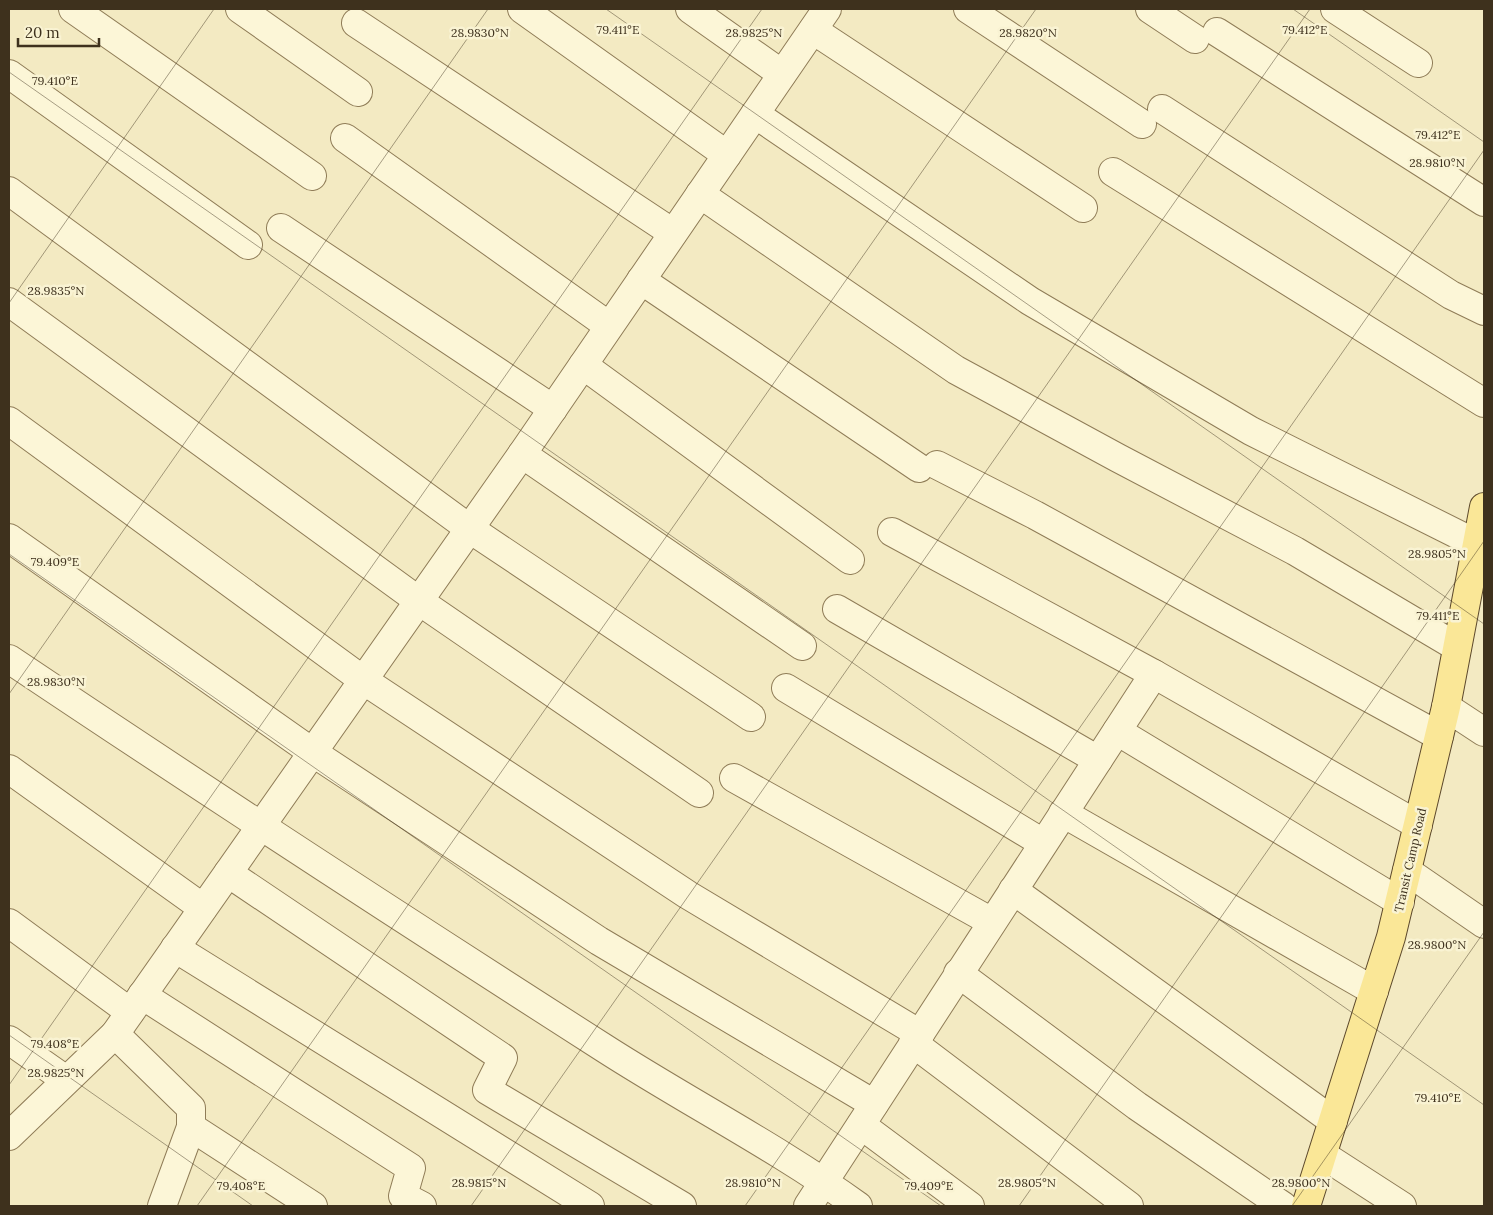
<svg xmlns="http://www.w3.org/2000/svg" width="1493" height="1215" viewBox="0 0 1493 1215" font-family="Lora,serif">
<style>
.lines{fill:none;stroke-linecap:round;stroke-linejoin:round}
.minor-casing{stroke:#8f7c57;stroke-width:30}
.major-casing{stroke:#5d492c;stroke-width:30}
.minor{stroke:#fcf6d7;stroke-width:28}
.major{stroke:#fae797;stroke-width:28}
.ticks{fill:none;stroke:#3e311d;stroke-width:1;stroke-opacity:0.45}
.labels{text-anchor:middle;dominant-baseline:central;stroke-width:5;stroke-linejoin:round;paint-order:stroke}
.street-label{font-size:12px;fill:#3e311d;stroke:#f9f3d3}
.ticks-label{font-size:12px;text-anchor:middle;fill:#3e311d;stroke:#f9f3d3;stroke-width:5;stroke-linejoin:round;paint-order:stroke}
</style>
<rect width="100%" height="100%" fill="#f3eac2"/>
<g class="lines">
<g class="minor-casing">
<g id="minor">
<polyline points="73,9 312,176"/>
<polyline points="240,9 358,92"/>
<polyline points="522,9 727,155"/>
<polyline points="690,9 782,74"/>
<polyline points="968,9 1142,124"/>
<polyline points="1150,9 1195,39"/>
<polyline points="1335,9 1418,63"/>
<polyline points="356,23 673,233"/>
<polyline points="813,30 1083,208"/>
<polyline points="1217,32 1484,202"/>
<polyline points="9,74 248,245"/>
<polyline points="1162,109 1451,295 1484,311"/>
<polyline points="755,114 1030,301 1251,431 1477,544"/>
<polyline points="345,138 609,326"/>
<polyline points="1113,172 1484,403"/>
<polyline points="9,191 470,529 751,717"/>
<polyline points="700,194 956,370 1118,458 1295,551 1457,647"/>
<polyline points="281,228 553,409"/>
<polyline points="641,280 919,468"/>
<polyline points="9,302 419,601 699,793"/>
<polyline points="583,365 850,560"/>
<polyline points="9,421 363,680 688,895 920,1034"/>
<polyline points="522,454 802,646"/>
<polyline points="937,465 1035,515 1439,736"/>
<polyline points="892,532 1154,674 1418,825"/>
<polyline points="9,538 312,752 599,941 874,1104"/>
<polyline points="837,609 1098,760"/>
<path d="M9 659C206 791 404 920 604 1048 688 1102 778 1148 858 1206"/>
<polyline points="786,688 1043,843"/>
<polyline points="1446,707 1484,732"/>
<polyline points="1117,731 1400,902"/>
<polyline points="9,769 203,908"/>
<polyline points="734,778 992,922"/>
<polyline points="1063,813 1374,991"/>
<polyline points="1407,871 1484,924"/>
<polyline points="228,873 503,1058 487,1090 682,1206"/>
<polyline points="1013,890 1333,1121"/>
<polyline points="9,923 130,1012"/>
<polyline points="175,948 590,1206"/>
<polyline points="958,973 1137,1106 1283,1206"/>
<polyline points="142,995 411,1168 403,1196 422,1206"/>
<polyline points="115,1034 191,1108 191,1127 162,1206"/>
<polyline points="9,1040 66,1080"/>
<polyline points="913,1043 1129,1206"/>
<polyline points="861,1125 970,1206"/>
<polyline points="191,1127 313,1206"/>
<polyline points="9,1136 115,1034 522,454 827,9"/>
<polyline points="1323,1155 1402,1206"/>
<polyline points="808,1206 1154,674"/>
</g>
</g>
<g class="major-casing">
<polyline id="major" points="1306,1206 1391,937 1446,707 1484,507"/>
</g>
<use href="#minor" class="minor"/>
<use href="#major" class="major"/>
</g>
<path class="ticks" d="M606 9 1484 624M1293 9 1484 142M9 72 1484 1105M9 303 214 9M9 554 941 1206M9 694 488 9M9 1035 253 1206M9 1085 762 9M197 1206 1036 9M471 1206 1310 9M745 1206 1484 150M1019 1206 1484 541M1292 1206 1484 932"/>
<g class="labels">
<g class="street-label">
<text transform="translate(1410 860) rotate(-77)">Transit Camp Road</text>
</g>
</g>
<g class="ticks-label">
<text x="618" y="34">79.411°E</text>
<text x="1305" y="34">79.412°E</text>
<text x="480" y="37">28.9830°N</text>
<text x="754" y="37">28.9825°N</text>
<text x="1028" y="37">28.9820°N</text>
<text x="55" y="85">79.410°E</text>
<text x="1438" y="139">79.412°E</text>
<text x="1437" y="167">28.9810°N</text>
<text x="56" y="295">28.9835°N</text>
<text x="1437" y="558">28.9805°N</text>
<text x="55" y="566">79.409°E</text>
<text x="1438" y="620">79.411°E</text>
<text x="56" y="686">28.9830°N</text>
<text x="1437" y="949">28.9800°N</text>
<text x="55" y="1048">79.408°E</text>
<text x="56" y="1077">28.9825°N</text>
<text x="1438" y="1102">79.410°E</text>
<text x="479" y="1187">28.9815°N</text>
<text x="753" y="1187">28.9810°N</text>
<text x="1027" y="1187">28.9805°N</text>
<text x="1301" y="1187">28.9800°N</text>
<text x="241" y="1190">79.408°E</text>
<text x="929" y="1190">79.409°E</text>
</g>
<rect width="1493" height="1215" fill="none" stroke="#3e311d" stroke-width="20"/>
<path d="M18 38v8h81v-8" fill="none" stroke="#3e311d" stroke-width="2.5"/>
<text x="25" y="38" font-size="15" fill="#3e311d" stroke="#f9f3d3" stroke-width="4" paint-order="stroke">20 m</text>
</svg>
